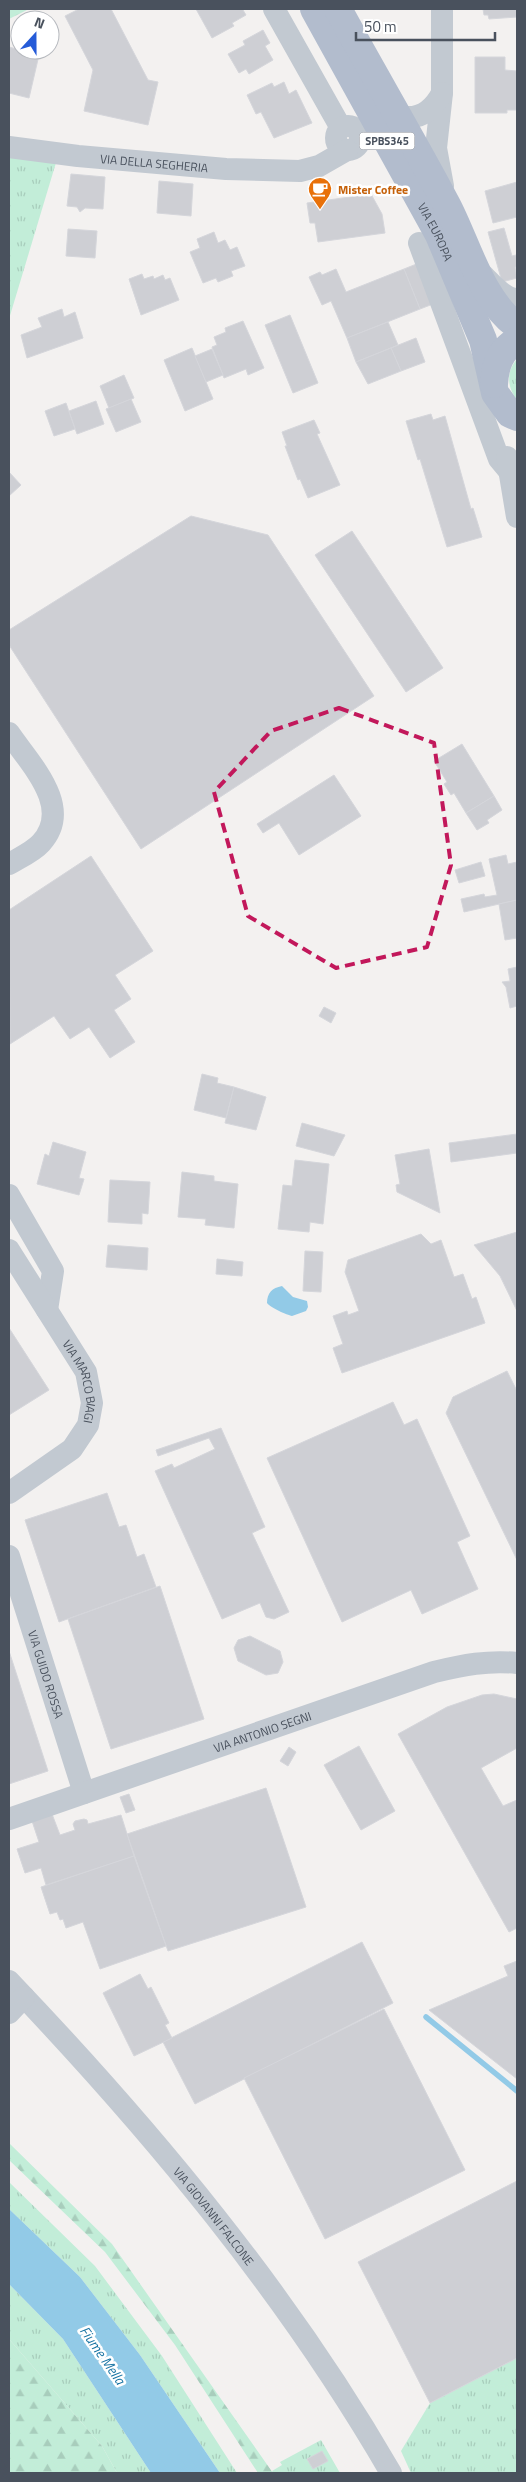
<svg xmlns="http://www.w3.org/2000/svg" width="526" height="2482" viewBox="0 0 526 2482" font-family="'Titillium Web',sans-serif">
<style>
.grass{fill:url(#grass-tufts)}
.forest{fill:url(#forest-firs)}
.park{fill:url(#park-crowns)}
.water{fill:#92cae7}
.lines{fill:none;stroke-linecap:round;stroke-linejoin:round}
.stream{stroke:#92cae7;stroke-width:5.5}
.building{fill:#cecfd4;stroke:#d5d6db}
.minor{stroke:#c2c9d1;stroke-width:22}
.major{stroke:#b2bccd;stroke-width:28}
.marked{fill:none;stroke:#c2185b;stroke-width:4;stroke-dasharray:10 6;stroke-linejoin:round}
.labels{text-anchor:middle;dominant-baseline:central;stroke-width:5;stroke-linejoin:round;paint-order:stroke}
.shield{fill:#fff;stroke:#80858e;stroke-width:1}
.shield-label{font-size:11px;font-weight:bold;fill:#49515d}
.street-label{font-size:12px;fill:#49515d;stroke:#fff}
.food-label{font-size:12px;font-weight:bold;fill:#c56008;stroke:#fff;text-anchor:start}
.water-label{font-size:14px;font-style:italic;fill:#1673a3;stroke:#fff}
</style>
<defs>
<pattern id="grass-tufts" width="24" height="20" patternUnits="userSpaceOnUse" patternTransform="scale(1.25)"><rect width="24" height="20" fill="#c2edd8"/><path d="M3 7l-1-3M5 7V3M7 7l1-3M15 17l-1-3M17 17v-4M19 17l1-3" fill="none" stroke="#a8cdbc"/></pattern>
<pattern id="forest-firs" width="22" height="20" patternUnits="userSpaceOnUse" patternTransform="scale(1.25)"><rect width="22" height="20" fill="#c2edd8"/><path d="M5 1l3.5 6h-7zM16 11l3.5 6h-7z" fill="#a8cdbc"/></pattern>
<pattern id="park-crowns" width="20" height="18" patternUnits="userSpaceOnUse" patternTransform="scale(1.25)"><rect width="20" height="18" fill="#c2edd8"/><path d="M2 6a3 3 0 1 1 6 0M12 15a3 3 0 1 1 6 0" fill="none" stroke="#a8cdbc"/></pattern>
</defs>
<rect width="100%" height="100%" fill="#f3f1f0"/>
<g class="grass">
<polygon points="9,152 58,156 9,319"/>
<path d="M517 359V400C507 387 506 372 517 359Z"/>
<polygon points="9,2182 95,2266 162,2356 237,2473 220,2473 140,2355 80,2277 9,2209"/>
<polygon points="9,2284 63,2339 151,2473 117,2473 102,2446 9,2339"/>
<polygon points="517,2358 517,2473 411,2473 401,2451 430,2403"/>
<polygon points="321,2440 340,2473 273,2473 272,2471 282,2465 280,2462"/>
</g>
<g class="forest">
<polygon points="9,2143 112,2244 273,2473 258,2473 175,2345 105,2252 9,2160"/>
<polygon points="9,2339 102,2446 117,2473 9,2473"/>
</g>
<polygon class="park" points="9,9 29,9 9,19"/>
<g class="water">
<path d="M282 1286 293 1297 307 1301 308 1307 306 1311 292 1316C287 1315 271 1308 267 1303 267 1293 272 1288 282 1286Z"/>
<polygon points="9,2209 80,2277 140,2355 220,2473 151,2473 63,2339 9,2284"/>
</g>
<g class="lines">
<polyline class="stream" points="426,2017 517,2091"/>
</g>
<g class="building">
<polygon points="79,9 111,9 148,80 158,82 148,125 84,111 93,70 65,16"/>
<polygon points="196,9 245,9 243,10 246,15 232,23 234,26 212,38"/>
<polygon points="483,9 517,9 517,17 489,19 488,15 484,15"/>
<polygon points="263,30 270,43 265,46 273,60 249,74 246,69 239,73 228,54 245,45 243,41"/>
<polygon points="9,47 39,55 29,98 9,93"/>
<polygon points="475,57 505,57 505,70 517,71 517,110 507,110 507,113 475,113"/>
<polygon points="284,82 289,94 296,90 312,123 274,138 261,112 256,114 247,95 272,83 274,87"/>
<polygon points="71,174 105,177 103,209 85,208 80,212 77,207 67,206"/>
<polygon points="159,181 193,184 191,216 157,213"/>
<polygon points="517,182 517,217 493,223 485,191"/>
<polygon points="371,194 382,214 385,233 318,242 315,223 310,223 307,203"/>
<polygon points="504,228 512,256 516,255 517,261 517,267 515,267 517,278 502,282 488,232"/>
<polygon points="68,229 97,231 95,258 66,256"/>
<polygon points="214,232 218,243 225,240 230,250 237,247 245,266 231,271 233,276 218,282 216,278 203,283 190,252 200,248 197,239"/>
<polygon points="419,263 433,304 420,309 404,269"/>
<polygon points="336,269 346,292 404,269 420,309 347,338 331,301 322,305 309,277 320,272 322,275"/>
<polygon points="142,274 144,279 153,276 154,279 163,275 165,280 170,278 179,300 141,315 129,279"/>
<polygon points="62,309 64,317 75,312 83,338 27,358 21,335 42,327 38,318"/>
<polygon points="290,315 318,383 293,393 265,325"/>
<polygon points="243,321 264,368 248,375 246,369 224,378 212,347 217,345 214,337 226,332 225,328"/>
<polygon points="388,322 398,345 356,362 347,338"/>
<polygon points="416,338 425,362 401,371 391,348"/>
<polygon points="192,348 213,399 185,411 164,360"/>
<polygon points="391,348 401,371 368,384 356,362"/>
<polygon points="212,349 223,375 206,382 195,356"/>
<polygon points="124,375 134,398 109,408 100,386"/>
<polygon points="131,399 141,422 116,432 106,409"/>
<polygon points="96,401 104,424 77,434 69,411"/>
<polygon points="66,403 75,429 54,436 45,411"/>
<polygon points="431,414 433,420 445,416 471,509 473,508 482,537 447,547 420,459 418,460 406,421"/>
<polygon points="314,420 320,433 317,434 340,485 308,498 300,479 298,480 285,446 287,446 282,432"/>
<polygon points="9,472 21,485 9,496"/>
<polygon points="191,516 268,535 374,696 141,849 9,645 9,630"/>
<polygon points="352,531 443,668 406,692 315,555"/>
<polygon points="462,744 494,796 466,813 454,793 451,795 444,784 447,782 434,761"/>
<polygon points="334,775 361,816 299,855 279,823 263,833 257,824"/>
<polygon points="494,796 502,810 487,820 489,823 477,830 466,813"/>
<polygon points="506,855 508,864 517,862 517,900 464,912 461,899 484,894 485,897 497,895 489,859"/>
<polygon points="91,856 153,951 115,975 131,999 114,1010 135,1042 110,1058 89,1027 70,1039 54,1016 10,1044 9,910"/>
<polygon points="481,862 485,876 459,883 455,870"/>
<polygon points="517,900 517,938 505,940 499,904"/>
<polygon points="517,967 517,1006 510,1008 506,987 502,982 510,981 508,969"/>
<polygon points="324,1007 336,1013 331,1023 319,1016"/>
<polygon points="202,1074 218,1078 217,1083 234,1087 226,1118 194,1110"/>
<polygon points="234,1087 266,1097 256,1130 225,1123"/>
<polygon points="302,1123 345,1135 334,1156 296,1146"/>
<polygon points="517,1134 517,1153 451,1162 449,1143"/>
<polygon points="53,1142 86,1152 79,1178 84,1179 79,1195 37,1184 45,1154 49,1156"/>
<polygon points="429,1149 440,1213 397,1192 396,1185 400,1184 395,1155"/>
<polygon points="295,1160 329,1164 323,1224 310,1222 309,1232 278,1229 283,1185 292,1186"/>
<polygon points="182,1172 214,1176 214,1181 238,1184 234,1228 205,1225 206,1219 178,1217"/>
<polygon points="110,1180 150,1182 148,1214 142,1213 142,1224 108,1222"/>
<polygon points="517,1232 517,1311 500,1276 474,1245"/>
<polygon points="421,1234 431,1244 441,1240 454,1277 463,1274 472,1299 476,1297 485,1323 342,1373 333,1348 343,1344 333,1316 347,1311 348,1315 359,1311 345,1272 348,1260"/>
<polygon points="108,1245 148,1248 147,1270 106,1267"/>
<polygon points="305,1251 323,1252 321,1292 303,1291"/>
<polygon points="217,1259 243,1262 242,1276 216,1274"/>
<polygon points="9,1328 49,1390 9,1415"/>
<polygon points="507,1371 517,1391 517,1560 446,1413 453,1397"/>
<polygon points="393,1402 404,1425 417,1419 470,1536 457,1542 478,1589 422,1614 411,1590 342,1622 267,1458"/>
<polygon points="221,1428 265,1527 252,1533 289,1612 274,1619 266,1617 260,1603 222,1619 155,1471 172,1464 174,1468 215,1449 209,1438 158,1456 156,1450"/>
<polygon points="107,1493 119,1527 126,1525 137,1557 144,1554 156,1587 59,1622 25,1520"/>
<polygon points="160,1586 204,1719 111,1749 68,1619"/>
<polygon points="250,1636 280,1651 283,1662 278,1673 266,1675 238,1661 234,1648 238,1640"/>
<polygon points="9,1651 48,1771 9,1784"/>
<polygon points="494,1694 517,1699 517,1748 481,1768 503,1806 517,1800 517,1928 509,1932 398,1734 447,1707 482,1695"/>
<polygon points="359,1746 395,1811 361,1830 324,1765"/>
<polygon points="289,1747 296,1752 288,1766 280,1761"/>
<polygon points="266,1788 306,1907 168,1951 127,1834"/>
<polygon points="129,1794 135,1810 126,1813 120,1797"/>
<polygon points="52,1814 60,1835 75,1830 73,1824 75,1821 84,1819 87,1820 88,1824 121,1815 134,1856 46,1885 41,1868 25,1873 17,1849 39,1842 32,1821"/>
<polygon points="134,1856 166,1946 100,1969 83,1922 66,1928 63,1919 60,1920 57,1912 50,1914 41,1887"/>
<polygon points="362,1942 393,2003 195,2104 163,2042"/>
<polygon points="517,1961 517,2079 429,2010 508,1976 504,1966"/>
<polygon points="140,1974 148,1989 151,1987 169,2023 165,2025 172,2038 134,2056 103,1993"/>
<polygon points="384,2009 465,2170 325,2239 244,2078"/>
<polygon points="517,2181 517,2358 430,2403 358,2262"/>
<polygon points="322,2451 328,2461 313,2469 307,2459"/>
</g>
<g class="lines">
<g class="minor">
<polyline points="274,9 341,128"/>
<polyline points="442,9 442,93 436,148 443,186"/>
<path d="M396 115C417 122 432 112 442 93"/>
<circle cx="348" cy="138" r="12"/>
<path id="s1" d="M9 147 78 156 226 169 300 171 319 166 347 150"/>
<polyline points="419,243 499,459 509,471"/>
<path d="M484 276C493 285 504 299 517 299"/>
<polyline points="507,457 517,517"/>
<path d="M9 733C30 764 74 807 41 843 33 852 19 858 9 864"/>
<polyline points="9,1195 53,1271 47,1310"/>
<path id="s2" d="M9 1250 86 1372 92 1403 88 1425 72 1449 9 1493"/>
<path id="s3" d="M9 1556 84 1793"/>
<path id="s4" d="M9 1819 434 1672C463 1665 488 1660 517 1663"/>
<path id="s5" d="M9 1981C152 2131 287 2293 391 2473"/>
<polyline points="9,2013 24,1997"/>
</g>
<g class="major">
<path id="s6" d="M314 9 439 235 483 340 495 393 510 414 517 417"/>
<path d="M338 9C374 75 412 139 447 205 467 243 481 300 517 326"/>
<path d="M494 384C495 366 500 349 517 341"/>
</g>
</g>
<path class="marked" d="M339 708 434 743 451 865 427 947 336 968 248 916 214 792 271 731Z"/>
<defs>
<g id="cafe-pin" transform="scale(1.25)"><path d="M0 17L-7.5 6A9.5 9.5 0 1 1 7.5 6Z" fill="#e8710a" stroke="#fff"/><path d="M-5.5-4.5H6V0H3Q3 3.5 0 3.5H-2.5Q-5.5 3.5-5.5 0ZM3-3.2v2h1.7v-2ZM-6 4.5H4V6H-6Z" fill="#fff"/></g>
</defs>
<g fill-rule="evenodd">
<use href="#cafe-pin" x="320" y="189"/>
</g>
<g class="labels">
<rect class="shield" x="359.5" y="132.5" width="55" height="17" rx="4"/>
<g class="shield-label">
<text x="387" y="141">SPBS345</text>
</g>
<g class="street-label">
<text stroke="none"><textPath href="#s1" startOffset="146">VIA DELLA SEGHERIA</textPath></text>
<text stroke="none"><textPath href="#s6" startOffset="254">VIA EUROPA</textPath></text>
<text stroke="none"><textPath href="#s2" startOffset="152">VIA MARCO BIAGI</textPath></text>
<text stroke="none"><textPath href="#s3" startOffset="124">VIA GUIDO ROSSA</textPath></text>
<text stroke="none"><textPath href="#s4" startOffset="268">VIA ANTONIO SEGNI</textPath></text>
<text stroke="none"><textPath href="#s5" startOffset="312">VIA GIOVANNI FALCONE</textPath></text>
</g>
<g class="food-label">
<text x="338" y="189">Mister Coffee</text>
</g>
<g class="water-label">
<text transform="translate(103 2355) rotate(55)">Fiume Mella</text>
</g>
</g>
<rect width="526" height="2482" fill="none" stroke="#49515d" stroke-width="20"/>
<g transform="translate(35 35) rotate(21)"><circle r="24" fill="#ffffff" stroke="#b6b9be"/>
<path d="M0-4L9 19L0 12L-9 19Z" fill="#255bd8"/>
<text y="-8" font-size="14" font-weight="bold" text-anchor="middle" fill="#49515d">N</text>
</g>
<path d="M356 32v8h139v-8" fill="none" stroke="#49515d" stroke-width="2.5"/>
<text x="364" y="32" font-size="15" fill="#49515d" stroke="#ffffff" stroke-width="4" paint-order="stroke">50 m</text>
</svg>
